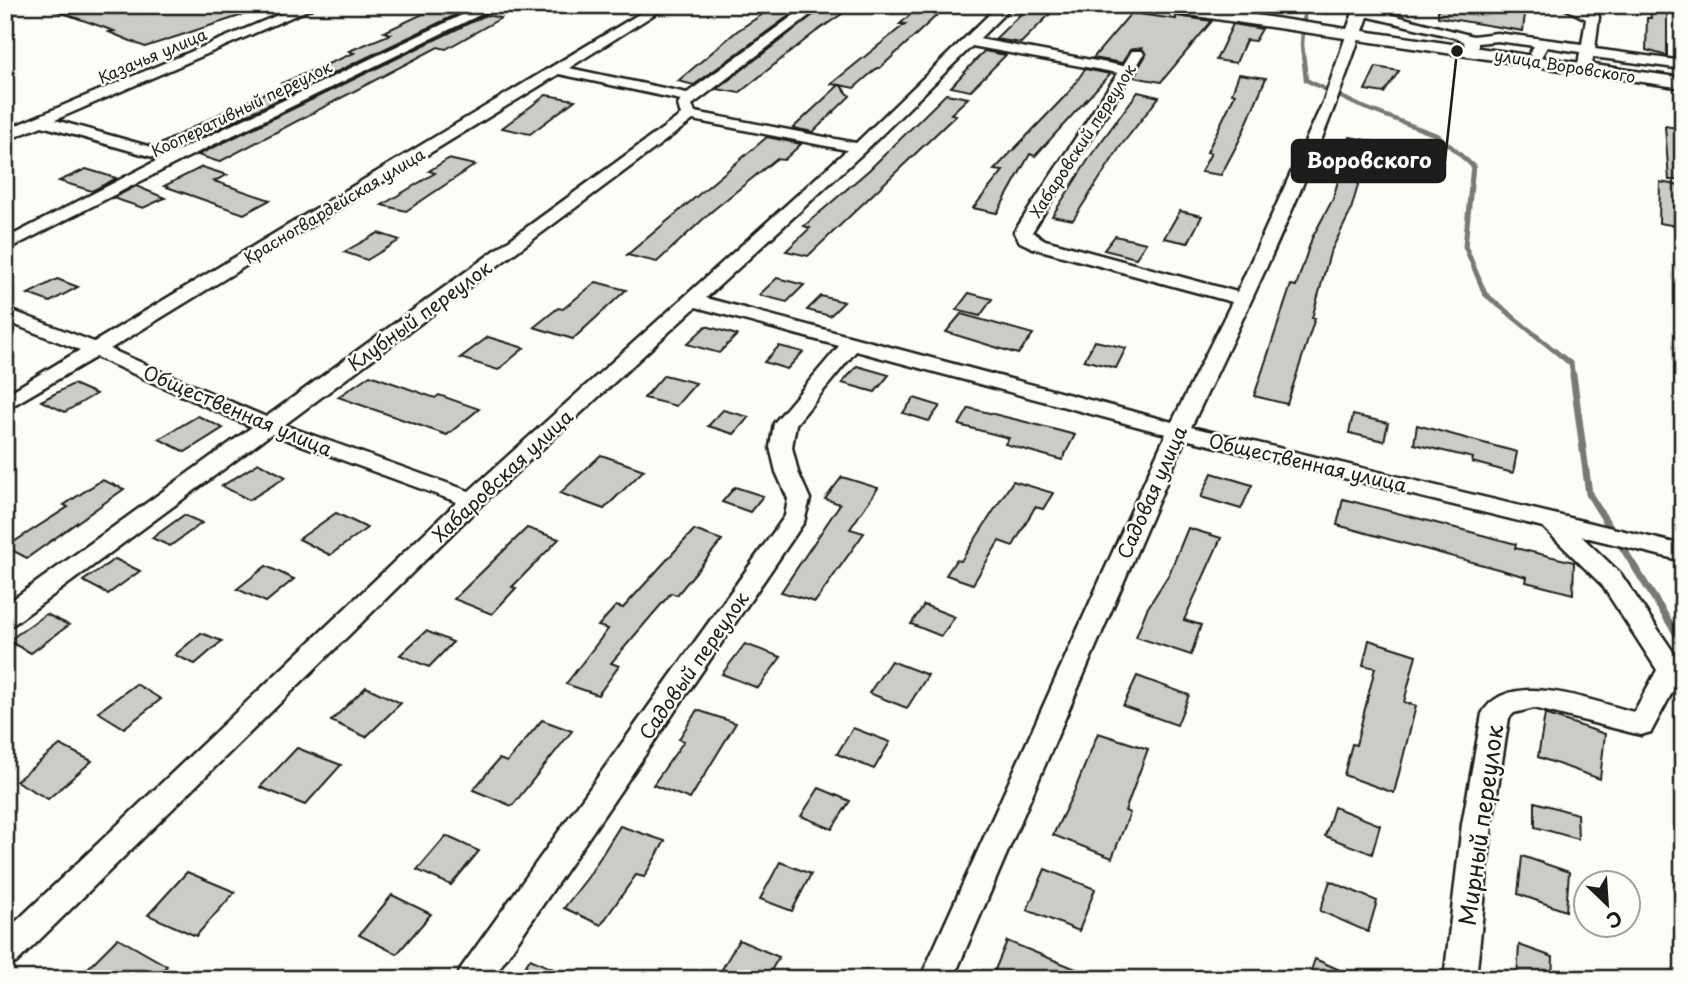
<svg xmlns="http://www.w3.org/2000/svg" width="1688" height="984" viewBox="0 0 1688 984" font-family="'Playpen Sans',sans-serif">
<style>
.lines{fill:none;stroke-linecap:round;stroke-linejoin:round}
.stream-far2{stroke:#797876;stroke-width:4.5}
.stream-far1{stroke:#797876;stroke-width:5}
.stream{stroke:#797876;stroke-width:7}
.building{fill:#cccbc8;stroke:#1c1c1c;stroke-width:2}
.minor-casing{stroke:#1c1c1c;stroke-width:5}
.major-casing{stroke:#1c1c1c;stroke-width:5}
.minor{fill:#fdfcf7;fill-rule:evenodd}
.major{fill:#fdfcf7;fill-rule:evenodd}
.labels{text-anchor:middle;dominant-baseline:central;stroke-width:5;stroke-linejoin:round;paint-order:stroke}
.far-street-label{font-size:16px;fill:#1c1c1c;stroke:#fdfcf7}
.street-label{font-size:19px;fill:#1c1c1c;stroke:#fdfcf7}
.near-street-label{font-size:23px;fill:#1c1c1c;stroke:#fdfcf7}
.leader{fill:none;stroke:#1c1c1c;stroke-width:2.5}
.callout-dot{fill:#1c1c1c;stroke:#fdfcf7;stroke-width:2.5}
.callout{fill:#1c1c1c;stroke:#1c1c1c;stroke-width:2.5}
.callout-label{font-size:21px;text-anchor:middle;font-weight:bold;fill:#fff}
</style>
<rect width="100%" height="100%" fill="#fdfcf7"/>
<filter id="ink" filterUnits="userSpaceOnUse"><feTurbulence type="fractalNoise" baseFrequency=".0143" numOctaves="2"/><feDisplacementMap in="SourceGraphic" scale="14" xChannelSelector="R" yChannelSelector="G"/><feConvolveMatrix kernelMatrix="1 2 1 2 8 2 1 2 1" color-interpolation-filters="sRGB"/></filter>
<g filter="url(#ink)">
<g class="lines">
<g class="stream-far2">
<polyline points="1305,5 1302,44 1306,80 1360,106 1439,136 1474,167"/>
<polyline points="5,13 31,5"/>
</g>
<polyline class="stream-far1" points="1473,165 1465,246 1485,294 1571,364 1573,377"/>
<polyline class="stream" points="1573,375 1589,494 1683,644"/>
</g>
<g class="building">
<polygon points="49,5 260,5 261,9 145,47 109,32 114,31 48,8"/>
<polygon points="442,5 466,10 177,148 162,143 223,112 286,84 282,83 354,53 349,51 391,34 384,32"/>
<polygon points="826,5 855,5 814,33 739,93 717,89"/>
<polygon points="921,5 948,5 880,68 877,68 854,88 840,85 850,96 813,132 793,128 839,85 831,84 905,24 900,24"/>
<polygon points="1030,5 1059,5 1021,43 995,39"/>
<polygon points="1438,5 1526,5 1523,31 1438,17"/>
<polygon points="1650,5 1667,5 1667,56 1646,50 1647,18 1651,18"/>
<polygon points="775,6 797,10 694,85 678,81 737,31"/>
<polygon points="1131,13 1176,19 1176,16 1212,21 1161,82 1133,77 1146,55 1142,48 1130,50 1122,63 1093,58"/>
<polygon points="486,15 501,18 446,49 438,47 219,162 198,155"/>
<polygon points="1233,24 1262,29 1255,41 1246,40 1236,63 1216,60"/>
<polygon points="984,51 1006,55 970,91 951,87"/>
<polygon points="1376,67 1399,71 1384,93 1365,90"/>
<polygon points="1085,69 1110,74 1035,156 1030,154 997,213 973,208 1003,171 994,170 1069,92"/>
<polygon points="1239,74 1266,78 1240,139 1221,175 1201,172 1211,153 1207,152 1235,94 1232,93"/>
<polygon points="1138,92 1159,97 1120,147 1073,220 1052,216 1092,154"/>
<polygon points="946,94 968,98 951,114 956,115 808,256 786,251 810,228 804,226 869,170"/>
<polygon points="546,95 575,100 530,134 502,128"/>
<polygon points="1665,126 1683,129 1683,180 1669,180"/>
<polygon points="767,137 801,144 784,160 776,159 712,211 657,262 627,255"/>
<polygon points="1350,137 1371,141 1350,213 1330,253 1312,318 1315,318 1287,404 1254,396 1291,285 1296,286 1312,238 1333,199"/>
<polygon points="448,159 475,165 406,211 382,205 435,173 429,171"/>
<polygon points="202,167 227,175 214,181 270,200 244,214 164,186"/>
<polygon points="86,169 116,178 117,178 92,191 59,181"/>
<polygon points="1660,182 1683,186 1683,227 1659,223"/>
<polygon points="136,186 165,198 143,208 113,198"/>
<polygon points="1180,211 1202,216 1188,243 1164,238"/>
<polygon points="378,233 400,240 367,260 344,252"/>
<polygon points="1115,236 1146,243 1136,258 1104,250"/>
<polygon points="777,278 804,285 787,302 759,295"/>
<polygon points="57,279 78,287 50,302 28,294"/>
<polygon points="596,282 626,290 573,339 534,327 558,308 563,309"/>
<polygon points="969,293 992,299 980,316 956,310"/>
<polygon points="821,296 844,302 830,316 807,310"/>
<polygon points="961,314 1033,334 1018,354 946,332"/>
<polygon points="706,326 737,335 719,353 687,344"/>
<polygon points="488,337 524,348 498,370 460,358"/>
<polygon points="1095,341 1126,348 1116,368 1084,360"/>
<polygon points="779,346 803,352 787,369 764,362"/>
<polygon points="857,366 889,375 875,392 842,383"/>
<polygon points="370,375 435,398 439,395 479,409 447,435 338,397"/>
<polygon points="664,375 696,383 676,406 644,398"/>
<polygon points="73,384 96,394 65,412 41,401"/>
<polygon points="914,398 940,406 929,421 903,413"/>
<polygon points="969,408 1026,422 1075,435 1062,460 1005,444 1009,438 959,425"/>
<polygon points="723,410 749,417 734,434 708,426"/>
<polygon points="1353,415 1388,423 1384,441 1349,433"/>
<polygon points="198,416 223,428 185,452 159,439"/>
<polygon points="1417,425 1517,452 1513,473 1472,462 1473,458 1414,444"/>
<polygon points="601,455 644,470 604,509 560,493"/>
<polygon points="259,463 286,477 249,500 222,486"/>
<polygon points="1212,473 1252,485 1241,509 1201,497"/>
<polygon points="842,477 878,488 850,529 864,533 815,602 781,592 840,504 825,499"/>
<polygon points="102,480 124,489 27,558 6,547 68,507 64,505"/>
<polygon points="1013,481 1053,493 1043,509 1035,507 1013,546 999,541 973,584 946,575 956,560 961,561"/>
<polygon points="735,487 763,496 750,512 722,502"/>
<polygon points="1343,499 1467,531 1516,544 1515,548 1574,562 1573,594 1526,582 1527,577 1337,525"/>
<polygon points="336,513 367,528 330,555 299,539"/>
<polygon points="184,515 202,523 170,546 152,538"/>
<polygon points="527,528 559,539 512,587 516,588 492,614 454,599"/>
<polygon points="1188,528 1221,538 1184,620 1201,625 1191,655 1136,637 1147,609 1169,574"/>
<polygon points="694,530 722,540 677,595 671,593 611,663 619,666 598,695 566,684 608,629 598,626 616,606 623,608"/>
<polygon points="115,559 140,571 108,594 83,581"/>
<polygon points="266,566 294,579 266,602 237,589"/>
<polygon points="924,605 955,617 941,636 911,624"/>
<polygon points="46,614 69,625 31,653 8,641"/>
<polygon points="426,631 453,642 429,667 400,655"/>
<polygon points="201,633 222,641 195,664 175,655"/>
<polygon points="1369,640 1416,655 1404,702 1416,706 1394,793 1344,775 1352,744 1356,745 1375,668 1363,665"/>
<polygon points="745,644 781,657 758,688 722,674"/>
<polygon points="891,661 928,675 907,708 869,693"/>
<polygon points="1137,676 1189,695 1177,725 1123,706"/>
<polygon points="136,684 161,699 124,728 98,712"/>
<polygon points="366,687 401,703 366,737 331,721"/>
<polygon points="697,710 736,723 690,799 653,785 684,741 679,739"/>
<polygon points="1545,714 1605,734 1600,779 1538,757"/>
<polygon points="542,720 572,731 512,806 473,790 499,759 507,762"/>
<polygon points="853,728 890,742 874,769 837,754"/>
<polygon points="1098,733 1148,749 1125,811 1130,813 1112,858 1053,835 1074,792"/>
<polygon points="60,745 92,761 48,799 16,781"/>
<polygon points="297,748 341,765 305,805 260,787"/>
<polygon points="819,788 850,801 832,829 801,816"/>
<polygon points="1535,802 1577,814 1578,839 1535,827"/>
<polygon points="1334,807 1380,825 1372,854 1325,836"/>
<polygon points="620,826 665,841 644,877 636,875 601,925 564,908 588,877"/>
<polygon points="446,836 479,851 451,885 417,870"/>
<polygon points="1522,856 1569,872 1566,911 1518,894"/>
<polygon points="780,862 811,874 792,911 760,899"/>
<polygon points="1045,869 1095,889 1079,931 1027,910"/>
<polygon points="187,872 235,892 196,936 148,915"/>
<polygon points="1330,881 1377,901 1368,932 1320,911"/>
<polygon points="392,895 431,914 397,954 359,935"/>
<polygon points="118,938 167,966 154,979 77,979"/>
<polygon points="739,940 779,957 766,979 742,979 722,969"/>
<polygon points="1007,941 1098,978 1098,979 991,979"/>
<polygon points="1519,945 1553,957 1552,979 1517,979"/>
<polygon points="530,959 576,979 517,979"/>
<polygon points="1315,959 1360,979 1308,979"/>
</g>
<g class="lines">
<g class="minor-casing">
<g id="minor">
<polygon points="302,5 319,5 55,120 173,153 483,5 500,5 180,161 5,251 5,239 160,159 42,126 5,141 5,130"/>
<path d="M654 5H669L569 68 687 93 808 5H823L692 105 695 112 856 143 999 5H1013L979 39 1123 66 1132 51H1142L1144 54 1135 69 1136 71 1131 75 1032 232 1045 240 1237 292 1324 100 1347 33 1354 29 1359 30 1361 33C1315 169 1253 298 1191 427L1683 545V561L1581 536 1620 573 1680 662 1683 672 1651 732 1641 735 1534 708 1514 713 1509 718 1492 824 1476 979H1444L1462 824 1482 714C1508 667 1593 702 1634 712L1657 670 1602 585 1543 527 1185 439 953 979H920L1166 434 856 351 796 424 792 447 798 472 810 499 804 522 492 979H457L461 968 785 516 788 499 776 472 770 447 774 423 839 346 696 307 481 505 16 963 5 968V932L457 502 271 434 14 624 5 627V605L252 427 96 357 5 410V395L80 350 5 321V308L94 342ZM972 46 1118 73 1014 232 1020 242 1033 248 1232 302 1172 422 706 298 865 151ZM559 74 681 100 678 105 681 115 266 417 110 349ZM693 120 847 150 469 491 284 425Z"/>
<polygon points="1558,5 1576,5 1598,14 1599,17 1595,49 1683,61 1683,69 1593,57 1592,66 1585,70 1578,66 1580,52 1547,47 1541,57 1536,58 1529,54 1534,46 1497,41 1478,43 1478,50 1471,54 1466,53 1464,42 1457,38 1357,14 1356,11 1362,7 1473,36 1497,33 1582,44 1586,19"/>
</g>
</g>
<g class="major-casing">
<polygon id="major" points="1147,5 1189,5 1347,29 1356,5 1372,5 1363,31 1683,78 1683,88 1155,10"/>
</g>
<use href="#minor" class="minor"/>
<use href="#major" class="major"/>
</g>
</g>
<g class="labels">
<g class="far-street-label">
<text transform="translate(152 55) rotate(-23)">Казачья улица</text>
<text transform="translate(1565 65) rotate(9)">улица Воровского</text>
<text transform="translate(241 108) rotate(-26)">Кооперативный переулок</text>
<text transform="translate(1082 140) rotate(-57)">Хабаровский переулок</text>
<text transform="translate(334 205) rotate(-31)">Красногвардейская улица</text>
</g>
<g class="street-label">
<text transform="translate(419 315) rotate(-36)">Клубный переулок</text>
<text transform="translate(238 410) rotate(23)">Общественная улица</text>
<text transform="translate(1308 462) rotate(13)">Общественная улица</text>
<text transform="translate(502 475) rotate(-43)">Хабаровская улица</text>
<text transform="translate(1151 492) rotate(-66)">Садовая улица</text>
<text transform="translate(693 665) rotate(-55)">Садовый переулок</text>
</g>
<g class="near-street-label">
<text transform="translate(1480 825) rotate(-82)">Мирный переулок</text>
</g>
</g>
<path class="leader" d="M1457 51L1445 161"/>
<circle class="callout-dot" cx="1457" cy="51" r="7"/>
<rect class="callout" x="1292" y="140" width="153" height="42" rx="7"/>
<g class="callout-label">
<text x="1369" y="168">Воровского</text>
</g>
<rect width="1688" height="984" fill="none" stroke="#fdfcf7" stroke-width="28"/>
<rect x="14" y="14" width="1660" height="956" fill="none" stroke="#1c1c1c" stroke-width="2.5" filter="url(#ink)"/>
<g transform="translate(1607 904) rotate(155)"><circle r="33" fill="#fdfcf7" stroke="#a3a29f" stroke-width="2"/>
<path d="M0-5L12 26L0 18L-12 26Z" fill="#1c1c1c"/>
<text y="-10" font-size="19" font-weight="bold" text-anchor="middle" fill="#1c1c1c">С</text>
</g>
</svg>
